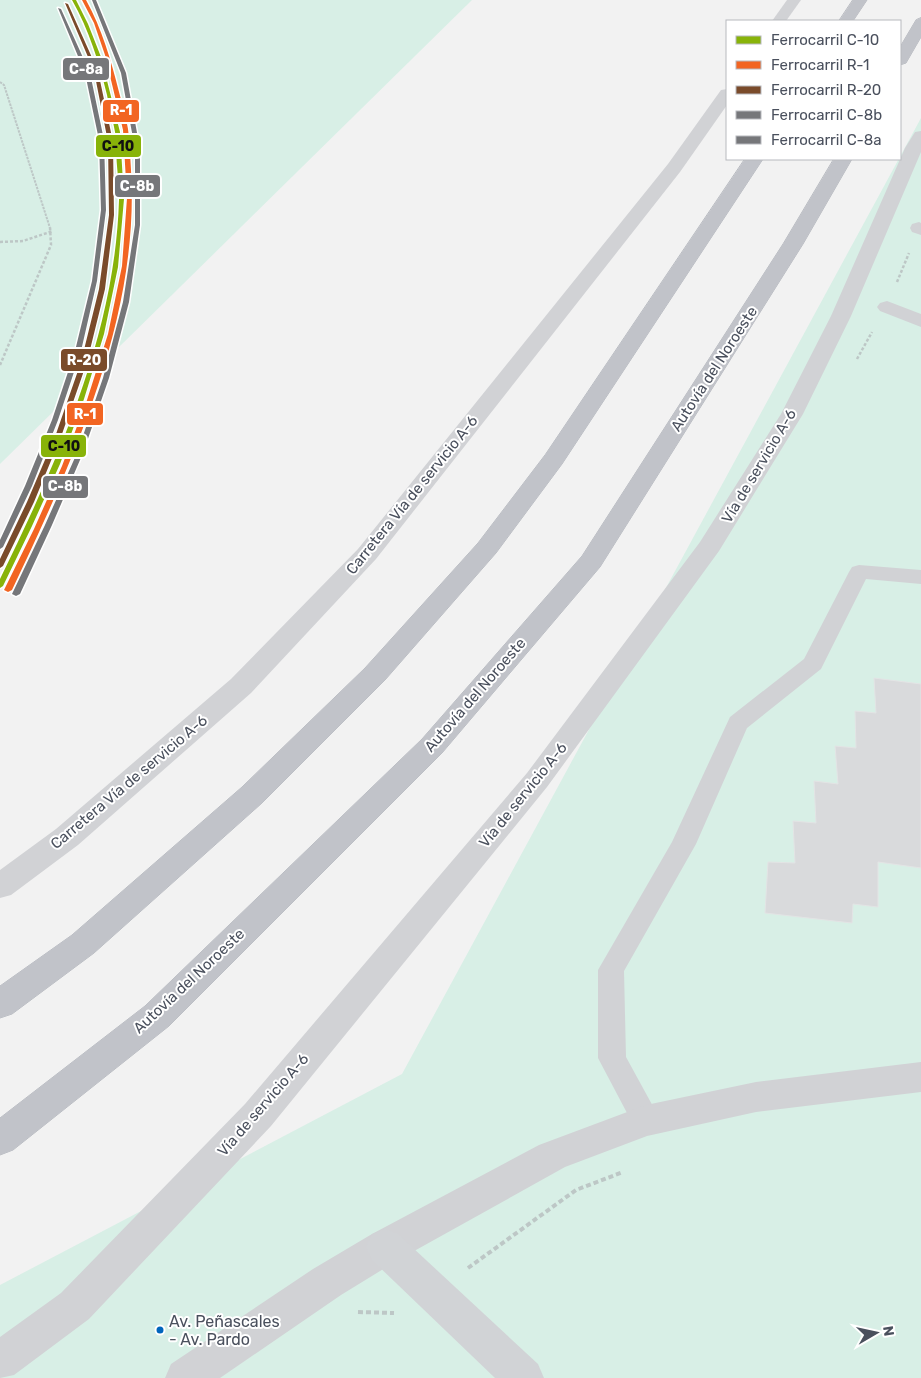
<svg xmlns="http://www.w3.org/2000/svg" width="921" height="1378" viewBox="0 0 921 1378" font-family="Rubik,sans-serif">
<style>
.green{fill:#d8efe6}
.building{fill:#d9dadc;stroke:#e3e4e5}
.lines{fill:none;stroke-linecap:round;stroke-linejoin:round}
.highway-casing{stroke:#b7bac0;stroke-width:1}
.path-far2{stroke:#bdc7c6;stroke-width:2;stroke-dasharray:2.5 1;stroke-linecap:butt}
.path-far1{stroke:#bdc7c6;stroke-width:2.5;stroke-dasharray:3 2;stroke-linecap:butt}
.path{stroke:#bdc7c6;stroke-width:4;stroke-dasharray:5 3;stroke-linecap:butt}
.lane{fill:#d1d2d5;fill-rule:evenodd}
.street{fill:#d1d2d5;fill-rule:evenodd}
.secondary{fill:#d1d3d6;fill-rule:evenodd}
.highway{fill:#c1c3c9;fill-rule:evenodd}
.rail-1-casing{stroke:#fff;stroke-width:3}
.rail-2-casing{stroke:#fff;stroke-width:3}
.rail-3-casing{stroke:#fff;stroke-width:3}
.rail-4-casing{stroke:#fff;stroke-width:3}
.rail-5-casing{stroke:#fff;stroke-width:3}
.rail-1{fill:#88b309;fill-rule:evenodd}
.rail-2{fill:#f26522;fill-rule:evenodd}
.rail-3{fill:#7a4b2a;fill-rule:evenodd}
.rail-4{fill:#76777a;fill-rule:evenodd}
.rail-5{fill:#76777a;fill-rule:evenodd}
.bus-dot{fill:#0065bd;stroke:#fff;stroke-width:2}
.labels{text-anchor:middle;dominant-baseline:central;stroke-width:4;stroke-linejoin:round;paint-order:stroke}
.street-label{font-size:15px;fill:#4a505d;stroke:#fff}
.near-bus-label{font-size:16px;fill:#4a505d;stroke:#fff;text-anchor:start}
.line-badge{stroke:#fff;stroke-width:2}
.badge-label{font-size:14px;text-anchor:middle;font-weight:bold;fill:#fff}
.pale-badge-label{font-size:14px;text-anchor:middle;font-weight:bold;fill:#111}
</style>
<rect width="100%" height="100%" fill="#f2f2f2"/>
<g class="green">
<polygon points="0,0 472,0 0,464"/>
<polygon points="921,118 921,1378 0,1378 0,1285 402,1074"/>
</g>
<polygon class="building" points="874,678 921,684 921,868 878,862 878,907 853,904 852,923 765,913 768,862 795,863 793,821 816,823 814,781 838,784 835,746 856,748 855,711 876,713"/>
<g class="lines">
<g class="highway-casing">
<g id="highway">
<polygon points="853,0 867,0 853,21 839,21"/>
<polygon points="921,18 921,37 906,63 900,65 900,47 916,20"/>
<polygon points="745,159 763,159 562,464 496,553 385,680 262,803 94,953 12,1014 0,1018 0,986 72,935 242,787 365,668 478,543 545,455"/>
<polygon points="834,159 852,159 803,244 600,567 442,753 169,1026 13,1150 0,1155 0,1118 145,1006 422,739 582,556 783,244"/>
</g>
</g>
<polyline class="path-far2" points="0,82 4,85 50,228"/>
<g class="path-far1">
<polyline points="0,242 23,241 53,231"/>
<polyline points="897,282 909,253"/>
<polyline points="857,359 872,332"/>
<polyline points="0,365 51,245 50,227"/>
</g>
<g class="path">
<polyline points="468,1268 576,1190 623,1172"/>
<polyline points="358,1312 394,1313"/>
</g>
<polygon class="lane" points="859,565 921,570 921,584 866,579 821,669 747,728 696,844 624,971 626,1057 661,1121 656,1130 646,1134 636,1130 598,1058 598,970 672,842 730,717 804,659 849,572 852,567"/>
<g class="street">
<polygon points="787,0 801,0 786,21 772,21"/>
<polygon points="727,89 727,105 680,172 376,559 251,693 78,845 11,895 0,898 0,870 56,829 231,679 358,549 668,164 721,90"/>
<polygon points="921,131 921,152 851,316 803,414 719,551 547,787 271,1126 89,1319 14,1375 0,1378 0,1337 61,1293 245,1104 527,773 700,542 781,414 831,316 905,148 915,132"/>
<polygon points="919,222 921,223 921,235 912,232 910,228 912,224"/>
<polygon points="887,301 921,314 921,327 880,311 877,307 880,303"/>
<polygon points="921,1062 921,1092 756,1112 647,1136 565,1167 398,1260 341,1295 220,1378 165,1378 171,1364 313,1269 372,1234 539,1145 646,1105 756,1082"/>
</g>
<polygon class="secondary" points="385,1229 398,1234 538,1364 544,1378 495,1378 372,1260 366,1247 372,1234"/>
<use href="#highway" class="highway"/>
<g class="rail-1-casing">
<path id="rail-1" d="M72 0H76L88 24 101 57 120 132 124 199 118 267 104 334 84 399 60 464 32 526 3 586 0 588V579C58 460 115 334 119 200 119 189 118 177 117 166 116 155 117 143 115 132 113 120 109 107 107 95 99 62 89 30 72 0Z"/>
</g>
<g class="rail-2-casing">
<path id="rail-2" d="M82 0H86C102 29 111 60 119 92 122 104 126 116 128 129 130 142 130 156 131 170 140 316 73 461 12 590L8 592 4 590 34 529 62 466 87 400 108 334 122 266 127 198 123 130 105 55 94 23Z"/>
</g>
<g class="rail-3-casing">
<polygon id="rail-3" points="65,3 68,4 98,71 113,142 114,215 105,289 87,362 62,434 34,502 3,566 0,568 0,559 27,502 56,434 81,362 99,289 109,215 108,142 94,71"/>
</g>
<g class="rail-4-casing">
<polygon id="rail-4" points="92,0 96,0 126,73 140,149 140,225 129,302 109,378 83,453 52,525 20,594 16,596 12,594 45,525 77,453 103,378 123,302 135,225 135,149 121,73"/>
</g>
<g class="rail-5-casing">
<polygon id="rail-5" points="58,8 61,9 90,73 104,140 106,210 97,281 81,351 58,420 32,486 3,547 0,549 0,540 25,486 52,420 75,351 92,281 101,210 99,140 85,73"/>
</g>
<use href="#rail-1" class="rail-1"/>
<use href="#rail-2" class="rail-2"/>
<use href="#rail-3" class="rail-3"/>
<use href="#rail-4" class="rail-4"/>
<use href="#rail-5" class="rail-5"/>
</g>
<circle class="bus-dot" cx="160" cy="1330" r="4.5"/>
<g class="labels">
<g class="street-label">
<text transform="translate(714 369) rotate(-57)">Autovía del Noroeste</text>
<text transform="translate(759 466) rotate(-59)">Vía de servicio A-6</text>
<text transform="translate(412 495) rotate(-51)">Carretera Vía de servicio A-6</text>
<text transform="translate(475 695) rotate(-49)">Autovía del Noroeste</text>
<text transform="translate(129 782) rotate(-40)">Carretera Vía de servicio A-6</text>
<text transform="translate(523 795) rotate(-51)">Vía de servicio A-6</text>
<text transform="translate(189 981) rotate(-43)">Autovía del Noroeste</text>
<text transform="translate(263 1105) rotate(-49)">Vía de servicio A-6</text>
</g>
<g class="near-bus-label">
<text x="169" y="1321">Av. Peñascales<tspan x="169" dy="18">- Av. Pardo</tspan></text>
</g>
</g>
<g class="line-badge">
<rect x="62" y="57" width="48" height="24" rx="5" fill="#76777a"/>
<rect x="102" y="99" width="38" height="24" rx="5" fill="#f26522"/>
<rect x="95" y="134" width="47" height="24" rx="5" fill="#88b309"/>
<rect x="114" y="174" width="47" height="24" rx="5" fill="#76777a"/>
<rect x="60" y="348" width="48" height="24" rx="5" fill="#7a4b2a"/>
<rect x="66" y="402" width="38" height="24" rx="5" fill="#f26522"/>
<rect x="40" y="434" width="47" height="24" rx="5" fill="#88b309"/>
<rect x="42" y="475" width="47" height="24" rx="5" fill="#76777a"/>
</g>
<g class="badge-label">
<text x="86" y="74">C-8a</text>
<text x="121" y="115">R-1</text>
<text x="137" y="191">C-8b</text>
<text x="84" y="365">R-20</text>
<text x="85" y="419">R-1</text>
<text x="65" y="491">C-8b</text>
</g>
<g class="pale-badge-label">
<text x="118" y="151">C-10</text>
<text x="64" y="451">C-10</text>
</g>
<rect x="726" y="20" width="175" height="140" fill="#ffffff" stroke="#b7b9be"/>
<rect x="736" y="36" width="25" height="8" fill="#88b309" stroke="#b7b9be"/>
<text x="771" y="45" font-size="15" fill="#4a505d">Ferrocarril C-10</text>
<rect x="736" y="61" width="25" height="8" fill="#f26522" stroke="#b7b9be"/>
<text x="771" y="70" font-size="15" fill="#4a505d">Ferrocarril R-1</text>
<rect x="736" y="86" width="25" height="8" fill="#7a4b2a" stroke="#b7b9be"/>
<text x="771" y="95" font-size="15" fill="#4a505d">Ferrocarril R-20</text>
<rect x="736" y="111" width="25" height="8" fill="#76777a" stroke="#b7b9be"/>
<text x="771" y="120" font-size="15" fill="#4a505d">Ferrocarril C-8b</text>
<rect x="736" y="136" width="25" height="8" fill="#76777a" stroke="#b7b9be"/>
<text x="771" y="145" font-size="15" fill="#4a505d">Ferrocarril C-8a</text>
<g transform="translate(876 1333) rotate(81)" stroke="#ffffff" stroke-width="4" paint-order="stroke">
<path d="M0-4L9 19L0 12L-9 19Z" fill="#4a505d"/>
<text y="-8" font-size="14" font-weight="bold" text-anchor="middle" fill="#4a505d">N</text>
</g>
</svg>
